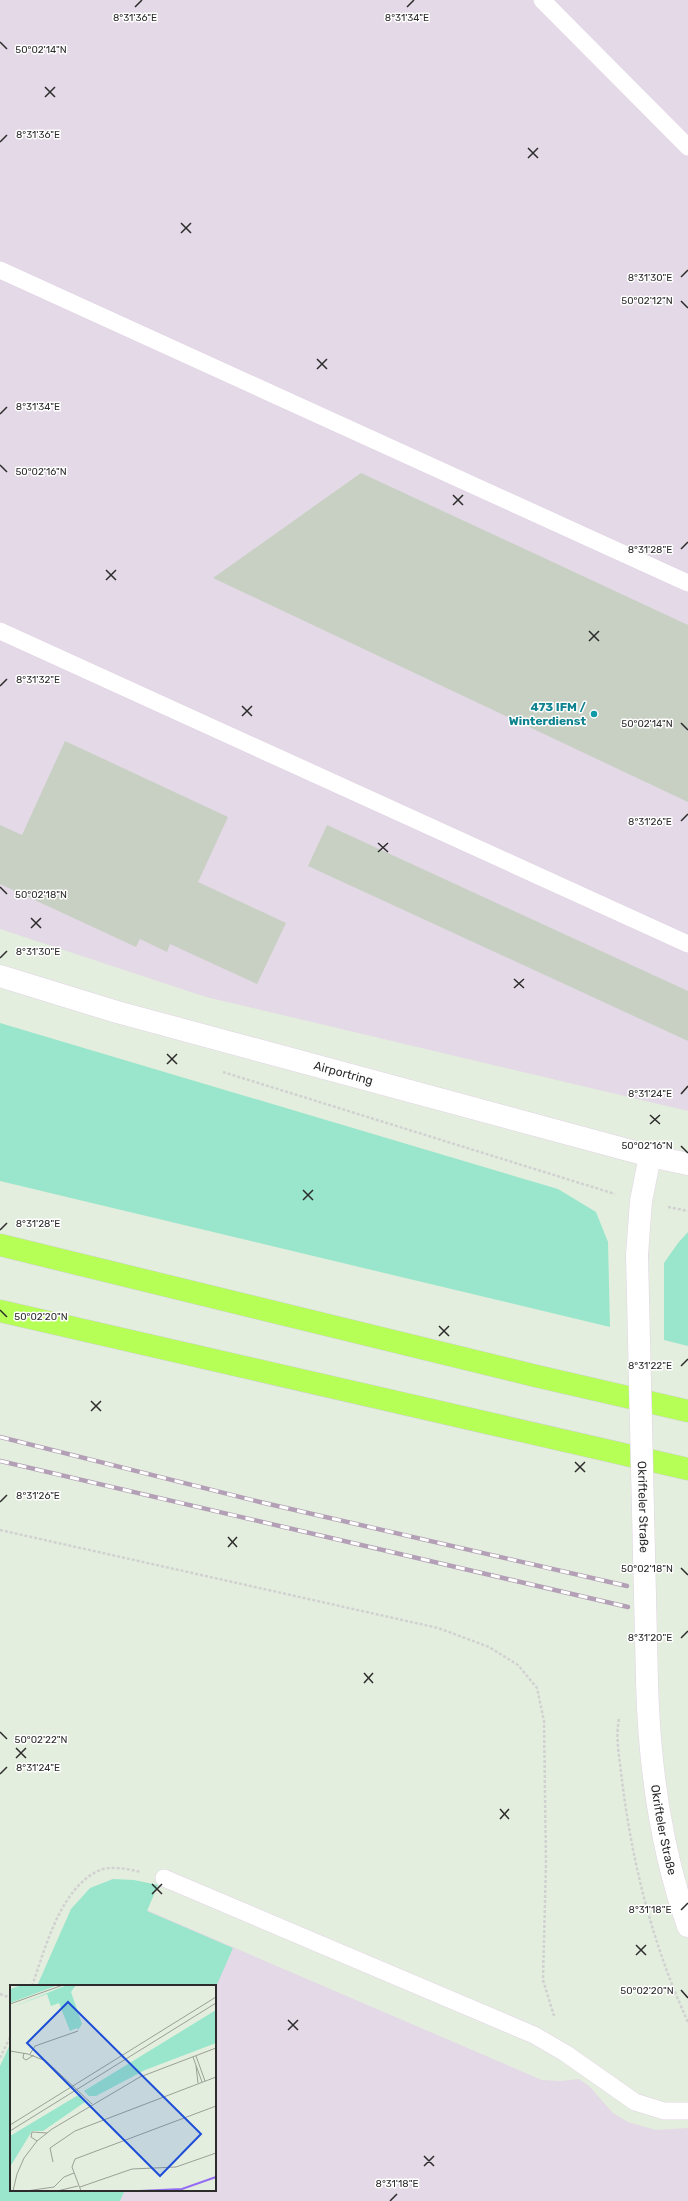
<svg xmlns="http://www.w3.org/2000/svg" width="688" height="2201" viewBox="0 0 688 2201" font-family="Rubik,sans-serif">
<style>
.airport{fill:#e4d9e6}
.green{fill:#99e6cc}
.building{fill:#c7d0c3}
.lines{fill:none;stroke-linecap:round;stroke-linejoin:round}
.lane-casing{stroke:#e1d3e5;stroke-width:18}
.secondary-casing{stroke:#e1d3e5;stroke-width:23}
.highway-casing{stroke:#d1d1d1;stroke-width:23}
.path{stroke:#d1d1d1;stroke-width:2.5;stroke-dasharray:3 2;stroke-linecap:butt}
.lane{stroke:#fff;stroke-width:17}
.secondary{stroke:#fff;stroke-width:22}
.highway{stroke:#b5ff57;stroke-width:22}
.rail-casing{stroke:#b3a0b6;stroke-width:4.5}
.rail{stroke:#fff;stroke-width:3;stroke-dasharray:9;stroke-linecap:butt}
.secondary-bridge-casing{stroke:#e1d3e5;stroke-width:23;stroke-linecap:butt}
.secondary-bridge{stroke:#fff;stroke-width:22}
.ticks{fill:none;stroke:#2c2c2c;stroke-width:1.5}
.culture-dot{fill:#0f9aa8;stroke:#fff;stroke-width:1.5}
.labels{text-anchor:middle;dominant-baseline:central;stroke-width:3;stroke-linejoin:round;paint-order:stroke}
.culture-label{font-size:12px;font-weight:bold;fill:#0d838f;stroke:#fff;text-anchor:end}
.street-label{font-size:12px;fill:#2c2c2c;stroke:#fff}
.inset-river{fill:none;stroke:#936ef2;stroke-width:2}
.inset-road{fill:none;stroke:#9aa097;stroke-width:1}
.view{fill:#1d4ed8;fill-opacity:0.15;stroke:#1d4ed8;stroke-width:2}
.inset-edge{fill:none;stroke:#2c2c2c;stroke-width:2}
.ticks-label{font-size:10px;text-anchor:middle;fill:#2c2c2c;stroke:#fff;stroke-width:3;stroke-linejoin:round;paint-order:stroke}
</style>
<rect width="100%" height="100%" fill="#e4eede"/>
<g class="airport">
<polygon points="0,0 688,0 688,1111 206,997 0,929"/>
<polygon points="114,1896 542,2080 560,2081 579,2079 589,2086 613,2113 628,2122 656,2130 688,2128 688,2201 0,2201 11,2190 215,2190 215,1986"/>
</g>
<g class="green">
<polygon points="0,1023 558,1189 596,1212 608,1242 610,1327 0,1181"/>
<polygon points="688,1232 688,1346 664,1340 664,1263 678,1243"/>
<polygon points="113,1879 134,1880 158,1885 147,1911 233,1948 215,1989 215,1986 37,1986 71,1909 90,1888"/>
<polygon points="11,2042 11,2190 125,2190 120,2201 0,2201 0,2066"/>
</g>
<g class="building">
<polygon points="361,473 688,625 688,802 213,578"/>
<polygon points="65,741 228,817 198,882 286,923 257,984 170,944 167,952 140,939 136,947 0,884 0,825 22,835"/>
<polygon points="327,825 688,991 688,1041 308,866"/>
</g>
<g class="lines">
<g class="lane-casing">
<g id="lane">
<polyline points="542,0 688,147"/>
<polyline points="0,270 688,583"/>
<polyline points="0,631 688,944"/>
<polyline points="164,1878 534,2035 565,2053 635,2102 664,2111 688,2111"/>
</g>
</g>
<g class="secondary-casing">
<g id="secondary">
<path id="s1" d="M0 976 117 1012 650 1156 688 1164"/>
<polyline points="637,1255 641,1201 650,1156"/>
<path id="s2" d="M647 1681C649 1764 661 1849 688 1926"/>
</g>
</g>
<g class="highway-casing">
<g id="highway">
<polyline points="0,1245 536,1376 688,1411"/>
<polyline points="0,1311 688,1469"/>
</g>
</g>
<g class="path">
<polyline points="223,1072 615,1194"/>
<polyline points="668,1207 688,1211"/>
<polyline points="0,1530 438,1628 489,1647 518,1665 537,1688 544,1721 546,1863 543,1980 554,2016"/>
<path d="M619 1719C615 1739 620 1760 622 1780 632 1863 653 1946 688 2022"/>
<path d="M32 1986C45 1949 60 1889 98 1871 110 1865 128 1869 141 1872"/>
<polyline points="0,1994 11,1998"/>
<polyline points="0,2058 11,2035"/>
</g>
<use href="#lane" class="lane"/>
<use href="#secondary" class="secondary"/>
<use href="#highway" class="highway"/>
<g class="rail-casing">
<g id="rail">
<polyline points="0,1437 260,1502 627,1586"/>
<polyline points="0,1461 628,1607"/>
</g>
</g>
<use href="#rail" class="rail"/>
<g class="secondary-bridge-casing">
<g id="secondary-bridge">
<path id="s3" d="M637 1255 647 1681"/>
</g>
</g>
<use href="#secondary-bridge" class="secondary-bridge"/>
</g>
<path class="ticks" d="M135 7 142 0M407 7 414 0M0 42 7 49M45 87 55 97M45 97 55 87M0 142 7 135M528 148 538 158M528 158 538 148M181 223 191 233M181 233 191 223M681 277 688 270M681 301 688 308M317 359 327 369M317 369 327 359M0 414 7 407M0 465 7 472M453 495 463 505M453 505 463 495M681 549 688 542M106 570 116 580M106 580 116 570M589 631 599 641M589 641 599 631M0 686 7 679M242 706 252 716M242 716 252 706M681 723 688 730M681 821 688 814M378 843 388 852M378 852 388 843M0 887 7 894M31 918 41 928M31 928 41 918M0 958 7 951M514 979 524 988M514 988 524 979M167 1054 177 1064M167 1064 177 1054M681 1094 688 1086M650 1115 660 1124M650 1124 660 1115M681 1146 688 1153M303 1190 313 1200M303 1200 313 1190M0 1230 7 1223M0 1310 7 1317M439 1326 449 1336M439 1336 449 1326M681 1366 688 1359M91 1401 101 1411M91 1411 101 1401M575 1462 585 1472M575 1472 585 1462M0 1502 7 1495M228 1537 237 1547M228 1547 237 1537M681 1568 688 1575M681 1638 688 1631M364 1673 373 1683M364 1683 373 1673M0 1732 7 1739M16 1748 26 1758M16 1758 26 1748M0 1774 7 1767M500 1809 509 1819M500 1819 509 1809M152 1884 162 1894M152 1894 162 1884M681 1910 688 1903M636 1945 646 1955M636 1955 646 1945M681 1990 688 1998M288 2020 298 2030M288 2030 298 2020M424 2156 434 2166M424 2166 434 2156M390 2201 397 2194"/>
<circle class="culture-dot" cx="594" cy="714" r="4"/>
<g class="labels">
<g class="culture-label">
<text x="586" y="707">473 IFM /<tspan x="586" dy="14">Winterdienst</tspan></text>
</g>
<g class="street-label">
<text stroke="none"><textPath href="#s1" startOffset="357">Airportring</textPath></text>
<text stroke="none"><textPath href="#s3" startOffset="252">Okrifteler Straße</textPath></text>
<text stroke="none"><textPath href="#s2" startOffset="150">Okrifteler Straße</textPath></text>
</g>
</g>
<g transform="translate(10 1985)">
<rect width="206" height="206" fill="#e4eede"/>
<path d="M12 0H48L0 18V4ZM57 0H66L61 7 72 39 68 45 67 43 60 46 49 18 41 21 37 9 0 23ZM206 25V58L135 85 86 111H79L74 106ZM70 109 75 117 33 146H22L0 182V151Z" fill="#99e6cc"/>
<path class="inset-river" d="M129 206 172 204 206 192"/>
<path class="inset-road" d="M0 19 53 0M0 66 18 69 36 76 82 119M14 68 13 73 16 75 24 70M20 69 25 61 68 46M186 71 195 96M183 72 192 97M186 81 188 98M0 140 206 12M0 146 206 18M27 156 21 152 22 147 37 148M43 177 40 163 65 146 206 92M70 202 122 184 166 182 206 168M3 206 7 189 14 173 27 156 42 144 130 92 206 63M16 206 44 202 54 192 64 188M47 206 68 201M71 206 62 182 65 174 206 121"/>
<path class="view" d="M58 17 191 149 150 191 17 58Z"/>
<rect width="206" height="206" class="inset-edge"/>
</g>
<g class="ticks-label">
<text x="135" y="21">8°31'36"E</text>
<text x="407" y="21">8°31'34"E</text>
<text x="41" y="53">50°02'14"N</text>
<text x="38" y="138">8°31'36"E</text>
<text x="650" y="281">8°31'30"E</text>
<text x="647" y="304">50°02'12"N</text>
<text x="38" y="410">8°31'34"E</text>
<text x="41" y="475">50°02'16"N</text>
<text x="650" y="553">8°31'28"E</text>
<text x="38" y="683">8°31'32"E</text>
<text x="647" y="727">50°02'14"N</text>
<text x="650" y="825">8°31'26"E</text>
<text x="41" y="898">50°02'18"N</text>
<text x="38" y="955">8°31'30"E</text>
<text x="650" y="1097">8°31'24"E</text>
<text x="647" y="1149">50°02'16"N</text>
<text x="38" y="1227">8°31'28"E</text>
<text x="41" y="1320">50°02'20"N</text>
<text x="650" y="1369">8°31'22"E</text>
<text x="38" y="1499">8°31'26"E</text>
<text x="647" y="1572">50°02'18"N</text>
<text x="650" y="1641">8°31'20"E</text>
<text x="41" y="1743">50°02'22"N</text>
<text x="38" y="1771">8°31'24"E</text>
<text x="650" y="1913">8°31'18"E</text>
<text x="647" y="1994">50°02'20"N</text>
<text x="397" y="2187">8°31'18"E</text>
</g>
</svg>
